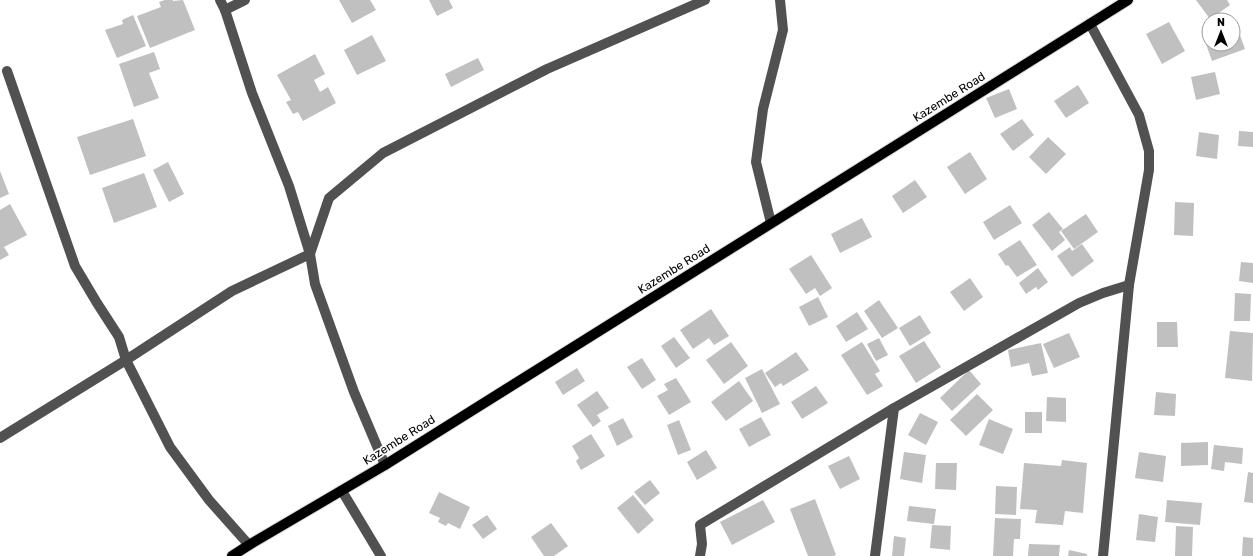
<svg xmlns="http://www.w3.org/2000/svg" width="1253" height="556" viewBox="0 0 1253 556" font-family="Rubik,sans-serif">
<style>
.building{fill:#c0c0c0}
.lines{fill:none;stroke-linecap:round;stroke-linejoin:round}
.major-casing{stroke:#dbdbdb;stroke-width:12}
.minor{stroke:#515151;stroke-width:10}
.major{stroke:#000;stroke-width:10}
.labels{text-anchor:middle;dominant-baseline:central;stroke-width:3.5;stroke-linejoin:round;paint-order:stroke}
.street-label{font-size:12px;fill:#000;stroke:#fff}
</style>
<rect width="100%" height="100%" fill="#fff"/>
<g class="building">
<polygon points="165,0 173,0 173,1 183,0 195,30 150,48 137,16 161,7 159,2"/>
<polygon points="339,0 370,0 376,10 352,23"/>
<polygon points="429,0 449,0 453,8 437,16"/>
<polygon points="1196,0 1227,0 1230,5 1210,19"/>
<polygon points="133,15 146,46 117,58 105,30 123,24 122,20"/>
<polygon points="1169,22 1185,51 1162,64 1146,34"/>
<polygon points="1236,24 1245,49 1212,61 1203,36 1209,34 1209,44 1233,44 1233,25"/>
<polygon points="372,35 386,61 357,75 344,50"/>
<polygon points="154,52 160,69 149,73 159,98 134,107 119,64"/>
<polygon points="315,54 325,74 314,80 320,92 328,87 336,103 303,121 298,112 293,114 286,102 291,100 277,75"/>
<polygon points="478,58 484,70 451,87 445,74"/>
<polygon points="1215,72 1220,94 1196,100 1191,77"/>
<polygon points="1078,85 1089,103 1066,118 1054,101"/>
<polygon points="1009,89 1017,109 995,118 986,98"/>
<polygon points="133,119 146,156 90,175 77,137"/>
<polygon points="1022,119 1034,135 1013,151 1000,134"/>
<polygon points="1239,131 1253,132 1253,147 1238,146"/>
<polygon points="1199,132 1219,135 1217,159 1196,156"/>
<polygon points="1048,137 1066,154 1046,174 1029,157"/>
<polygon points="970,152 987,179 965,194 947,167"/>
<polygon points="168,162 184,194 169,202 153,170"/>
<polygon points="0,171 9,194 0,198"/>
<polygon points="144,173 157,207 114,223 102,188"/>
<polygon points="915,180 927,197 903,213 892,196"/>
<polygon points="1175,202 1194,203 1193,236 1174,235"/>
<polygon points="10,204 27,235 4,247 9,255 0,260 0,210"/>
<polygon points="1010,205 1022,223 994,240 983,222"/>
<polygon points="1049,212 1063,229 1059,232 1065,240 1052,251 1032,225"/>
<polygon points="1086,214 1098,232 1074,249 1061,231"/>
<polygon points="862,218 872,237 840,253 831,234"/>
<polygon points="1020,240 1037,265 1017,277 1008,265 1006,266 998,254"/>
<polygon points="1082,244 1094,261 1072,277 1057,256 1070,247 1072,251"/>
<polygon points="811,255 832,288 820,296 815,288 806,294 789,269"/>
<polygon points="1241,262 1253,263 1253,283 1239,281"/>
<polygon points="1038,268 1048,282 1038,290 1036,287 1026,294 1019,283"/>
<polygon points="970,278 983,297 964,311 950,292"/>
<polygon points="1235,293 1251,294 1250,321 1234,321"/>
<polygon points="818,297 828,317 809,326 799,307"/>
<polygon points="879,300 898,328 882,338 864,311"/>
<polygon points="711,309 729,336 714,345 709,338 693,349 680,330"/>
<polygon points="857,312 868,329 846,342 836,326"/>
<polygon points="920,315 931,333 910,346 899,328"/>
<polygon points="1157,322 1177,322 1178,347 1157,347"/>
<polygon points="1230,331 1253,333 1252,381 1225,378"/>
<polygon points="1069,333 1080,357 1054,368 1043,344"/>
<polygon points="674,337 690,358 676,368 661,346"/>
<polygon points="879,338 888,355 876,361 867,344"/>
<polygon points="924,341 941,367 916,383 899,356"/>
<polygon points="731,342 748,366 724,384 706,360"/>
<polygon points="862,342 880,371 875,374 883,386 867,395 841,355"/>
<polygon points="1041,343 1048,373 1032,376 1029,363 1011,367 1008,350"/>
<polygon points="796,352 809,370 783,386 781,383 775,387 765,373"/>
<polygon points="642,358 656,380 642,389 627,367"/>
<polygon points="577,368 585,381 563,395 555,382"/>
<polygon points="762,369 780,404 762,413 745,378"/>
<polygon points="969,370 981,384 952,411 940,398"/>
<polygon points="676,378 691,402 669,415 657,396 668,390 664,384"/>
<polygon points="739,381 753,401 726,421 711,402"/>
<polygon points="816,386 828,403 802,419 791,402"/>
<polygon points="597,391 609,408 597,415 601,421 593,427 577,405"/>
<polygon points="1156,392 1176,394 1175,416 1154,415"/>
<polygon points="977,394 993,410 966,436 950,420"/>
<polygon points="1047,397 1066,398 1066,422 1046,421"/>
<rect x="1025" y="412" width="17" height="21"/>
<polygon points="920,413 938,422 926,445 908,435"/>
<polygon points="761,417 771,435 749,447 739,429"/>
<polygon points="623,418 633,437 617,446 608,426"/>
<polygon points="989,419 1013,429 1003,454 979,445"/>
<polygon points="679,420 691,450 678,455 667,425"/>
<polygon points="591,434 605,456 581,470 576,461 579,458 572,446"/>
<polygon points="1208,442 1208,465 1181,466 1181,443"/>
<polygon points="1214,445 1243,448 1242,464 1225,462 1224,471 1211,469"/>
<polygon points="706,450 717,468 697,480 687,462"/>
<polygon points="904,452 926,455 922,483 900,479"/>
<polygon points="1139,452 1166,456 1163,482 1135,478"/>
<polygon points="849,456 860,479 840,489 828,466"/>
<polygon points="1062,460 1087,463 1083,513 1065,511 1063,525 1035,523 1037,510 1020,509 1024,463 1061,466"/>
<polygon points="936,463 957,463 956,490 935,489"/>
<polygon points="1248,472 1253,473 1253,503 1244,502"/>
<polygon points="650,480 660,493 645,505 634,492"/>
<polygon points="996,486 1017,487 1016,515 995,514"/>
<polygon points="439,492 470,507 460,529 448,523 446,526 438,522 440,518 429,513"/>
<polygon points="633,495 654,520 638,534 617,508"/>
<polygon points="815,499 836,555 833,556 808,556 790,509"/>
<polygon points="763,500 775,522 732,545 720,522"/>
<polygon points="1167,500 1202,503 1200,525 1165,522"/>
<polygon points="909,506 936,509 934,524 907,521"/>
<polygon points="1139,514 1158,517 1155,542 1136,540"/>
<polygon points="487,515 497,529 483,539 472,525"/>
<polygon points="995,518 1021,519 1020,539 1014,539 1013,556 993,556"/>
<polygon points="551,523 568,546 554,556 544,556 531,537"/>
<polygon points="932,525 951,526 950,550 930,548"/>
<polygon points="1176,526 1193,527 1192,556 1175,556"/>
<polygon points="894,536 906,538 904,556 892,556"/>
<polygon points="1243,537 1253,538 1253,556 1242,556"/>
<polygon points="1029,544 1060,545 1059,556 1028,556"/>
<polygon points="1069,550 1087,554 1087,556 1068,556"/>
</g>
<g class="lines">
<g class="major-casing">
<polyline id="major" points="232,556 249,545 385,465 1128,0"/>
</g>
<g class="minor">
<polyline points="220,0 225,10 252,93 289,186 310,254 315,284 354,392 385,465"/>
<polyline points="225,10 245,0"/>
<polyline points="1090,24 1139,115 1149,151 1149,170 1129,285 1103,556"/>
<polyline points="7,71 75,266 97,303 119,337 126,360 170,447 209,500 249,545"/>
<polyline points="771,223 756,162 763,109 783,30 780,0"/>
<polyline points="0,438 126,360 232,291 310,254 329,198 383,153 547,69 705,0"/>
<polyline points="342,491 381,556"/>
<polyline points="700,556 702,544 700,525 894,408"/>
<polyline points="875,556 894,408 1079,303 1103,293 1129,285"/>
</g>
<use href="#major" class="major"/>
</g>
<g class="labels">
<g class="street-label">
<text transform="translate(949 97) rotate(-32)">Kazembe Road</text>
<text transform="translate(674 269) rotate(-32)">Kazembe Road</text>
<text transform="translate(399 440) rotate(-32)">Kazembe Road</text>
</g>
</g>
<g transform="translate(1221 32)"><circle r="19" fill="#ffffff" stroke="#999999"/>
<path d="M0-3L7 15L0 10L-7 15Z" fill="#000000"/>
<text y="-6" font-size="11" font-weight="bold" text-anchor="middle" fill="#000000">N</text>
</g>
</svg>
